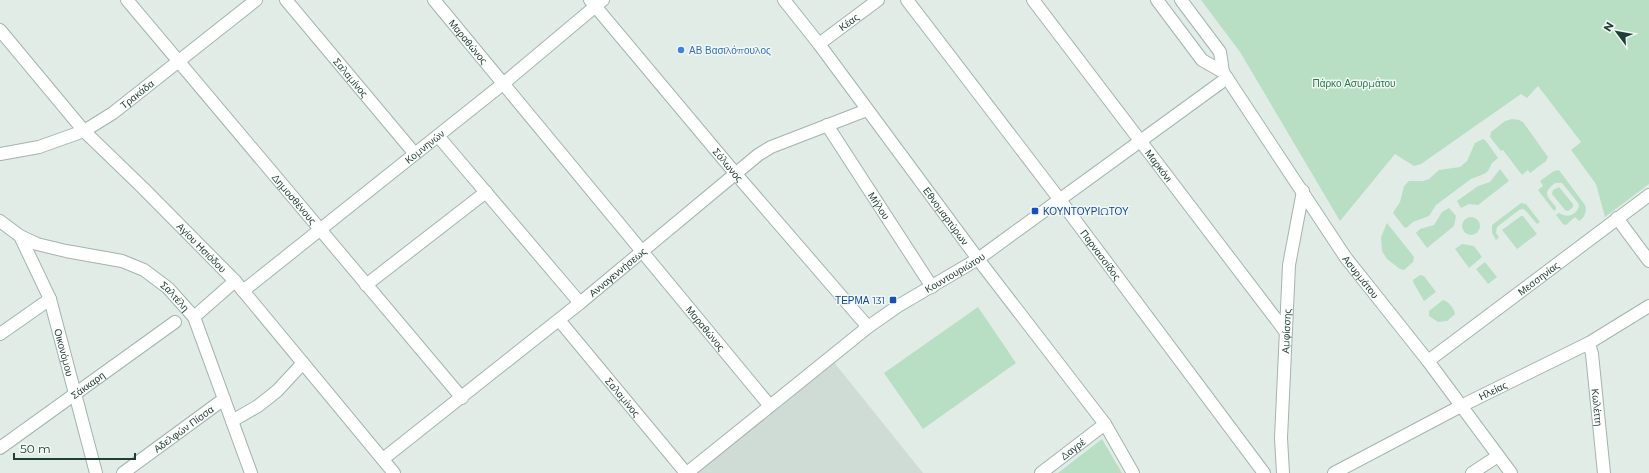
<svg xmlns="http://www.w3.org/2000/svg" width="1649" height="473" viewBox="0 0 1649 473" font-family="Montserrat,sans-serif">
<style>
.built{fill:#cfdcd6}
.green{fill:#b8dfc3}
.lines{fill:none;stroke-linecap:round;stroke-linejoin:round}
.minor-casing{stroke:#a3b4ae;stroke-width:14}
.tertiary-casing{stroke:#a3b4ae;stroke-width:14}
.minor{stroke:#fff;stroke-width:12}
.tertiary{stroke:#fff;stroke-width:12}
.shop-dot{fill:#3f7fe0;stroke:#f1f9f5;stroke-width:1.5}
.transit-dot{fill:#1a4fb4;stroke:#f1f9f5;stroke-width:1.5}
.labels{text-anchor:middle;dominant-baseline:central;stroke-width:3;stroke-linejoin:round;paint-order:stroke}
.street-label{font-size:10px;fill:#203e36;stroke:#f1f9f5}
.shop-label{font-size:10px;fill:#366cbe;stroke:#f1f9f5;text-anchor:start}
.park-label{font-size:10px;fill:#287747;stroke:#f1f9f5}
.transit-label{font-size:10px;fill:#164399;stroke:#f1f9f5;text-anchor:start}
</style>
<rect width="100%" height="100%" fill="#e1ece7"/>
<polygon class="built" points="833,361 923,473 695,473"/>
<g class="green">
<polygon points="1201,0 1649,0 1649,184 1605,217 1596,184 1571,150 1581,142 1538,86 1527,98 1521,94 1421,164 1414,166 1395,154 1340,221 1240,52"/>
<polygon points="1512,119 1519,120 1523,122 1548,157 1546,161 1530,173 1528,170 1522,175 1503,150 1501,151 1490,137 1491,132 1505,121"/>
<polygon points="1483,139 1486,141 1498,158 1492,163 1488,171 1484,174 1471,179 1436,205 1429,216 1413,222 1406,228 1404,227 1393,213 1400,202 1404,186 1409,181 1423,181 1429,179 1439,170 1460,167 1467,161 1475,143"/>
<polygon points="1500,169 1509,181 1478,205 1469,204 1461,208 1457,201 1478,186 1490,182"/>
<path d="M1559 170 1585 205C1587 212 1585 217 1579 221L1575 217 1566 225 1563 224 1556 215 1559 213C1567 218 1576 216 1579 206L1578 203 1562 183H1555C1542 193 1547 196 1556 207V209L1554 211 1538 190 1543 186 1540 181 1554 171Z"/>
<polygon points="1559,187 1573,204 1573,207 1568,211 1565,210 1552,194 1553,190"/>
<polygon points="1521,203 1526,204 1540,222 1537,224 1525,210 1523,209 1519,210 1497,227 1496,233 1499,237 1496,240 1492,233 1492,225"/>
<polygon points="1449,208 1456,216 1454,226 1427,248 1416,233 1420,229 1434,225 1442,212"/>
<polygon points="1521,216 1523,216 1537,234 1517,249 1502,230"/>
<circle cx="1471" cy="226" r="9"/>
<polygon points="1387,223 1414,257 1413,262 1404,270 1400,269 1387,259 1382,251 1381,237"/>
<polygon points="1462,244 1474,246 1482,257 1469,268 1455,249"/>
<polygon points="1485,262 1497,277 1488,284 1476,269"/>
<polygon points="1420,275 1424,276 1436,292 1424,301 1413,282 1413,280"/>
<path d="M1443 300C1448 301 1454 308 1455 314L1447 321 1438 322 1429 316V311Z"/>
<polygon points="978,307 1016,363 923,429 884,373"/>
<polygon points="1102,439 1122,473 1058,473"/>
</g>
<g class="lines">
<g class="minor-casing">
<g id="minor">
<path id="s1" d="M127 0 462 398"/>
<path id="s2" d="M286 0 415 154"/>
<path id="s3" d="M434 0 770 406"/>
<path id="s4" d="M590 0 735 173 868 327"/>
<path id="s5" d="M784 0 819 44 978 259 1105 424 1133 473"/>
<path id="s6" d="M907 0 1060 200 1264 473"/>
<path id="s7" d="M1033 0 1285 331"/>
<path id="s8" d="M0 30 84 131 143 188 235 281 394 473"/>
<path id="s9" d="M819 44 878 0"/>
<path id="s10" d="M827 125 932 287"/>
<polyline points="438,136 580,303"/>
<path id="s11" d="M0 154 39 147 84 131 113 113 256 0"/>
<polyline points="1617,218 1649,261"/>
<path id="s12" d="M0 221 20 236 37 244 66 251 122 261 144 270 168 288 194 317 251 473"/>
<path id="s13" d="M20 236 50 299 96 473"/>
<polyline points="366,285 486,192"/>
<path id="s14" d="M243 291 504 83 603 0"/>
<polyline points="194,317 235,281"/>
<path id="s15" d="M559 320 686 473"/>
<polyline points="0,334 50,299"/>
<path id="s16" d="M1589 343 1592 354 1604 473"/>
<path id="s17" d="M1428 361 1649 195"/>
<polyline points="232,421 258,406 277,391 303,363"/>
<path id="s18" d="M0 448 175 322"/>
<path id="s19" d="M383 459 580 303 758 155 771 147 867 110"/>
<path id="s20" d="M123 473 224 399"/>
<path id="s21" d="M1041 473 1105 424"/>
<path id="s22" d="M1334 473 1461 406 1589 343 1649 306"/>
<polyline points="1472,473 1498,456"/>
</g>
</g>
<g class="tertiary-casing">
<g id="tertiary">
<path id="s23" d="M1157 0 1202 60 1223 72 1346 258 1428 361 1511 473"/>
<polyline points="1181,0 1220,52 1223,72"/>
<path id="s24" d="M687 473 868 327 898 306 978 259 1227 78"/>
<path id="s25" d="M1283 473 1281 438 1289 265 1303 191"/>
</g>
</g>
<use href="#minor" class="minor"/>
<use href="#tertiary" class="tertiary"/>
</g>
<circle class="shop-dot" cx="681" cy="50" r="4"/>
<g class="transit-dot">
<rect x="1031" y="207" width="8" height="8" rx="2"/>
<rect x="889" y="296" width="8" height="8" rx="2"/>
</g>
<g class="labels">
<g class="street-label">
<text stroke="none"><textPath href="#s9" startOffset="37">Κέας</textPath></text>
<text stroke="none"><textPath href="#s3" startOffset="54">Μαραθώνος</textPath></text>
<text stroke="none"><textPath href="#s2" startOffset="101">Σαλαμίνος</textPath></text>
<text stroke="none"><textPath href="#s11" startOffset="152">Τρακάδα</textPath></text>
<text stroke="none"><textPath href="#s14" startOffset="232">Κομνηνών</textPath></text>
<text stroke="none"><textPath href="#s4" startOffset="215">Σόλωνος</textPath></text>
<text stroke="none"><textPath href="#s7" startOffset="208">Μαρκόνι</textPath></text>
<text stroke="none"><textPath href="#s1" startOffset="260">Δημοσθένους</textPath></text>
<text stroke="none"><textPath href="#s10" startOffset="96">Μήλου</textPath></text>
<text stroke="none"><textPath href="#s5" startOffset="270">Εθνομαρτύρων</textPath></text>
<text stroke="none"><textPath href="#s8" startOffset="297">Αγίου Ησιόδου</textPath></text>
<text stroke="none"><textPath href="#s6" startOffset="320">Παρνασσίδος</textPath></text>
<text stroke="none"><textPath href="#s19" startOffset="300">Ανναγεννήσεως</textPath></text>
<text stroke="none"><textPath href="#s24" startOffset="335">Κουντουριώτου</textPath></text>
<text stroke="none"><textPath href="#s23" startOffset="346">Ασυρμάτου</textPath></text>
<text stroke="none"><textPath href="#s17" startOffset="138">Μεσσηνίας</textPath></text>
<text stroke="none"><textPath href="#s12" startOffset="195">Σαλτέλη</textPath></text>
<text stroke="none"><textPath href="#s3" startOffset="426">Μαραθώνος</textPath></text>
<text stroke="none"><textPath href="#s25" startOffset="142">Αμφίσσης</textPath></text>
<text stroke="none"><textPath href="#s13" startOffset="125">Οικονόμου</textPath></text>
<text stroke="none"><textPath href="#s18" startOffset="108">Σάκκαρη</textPath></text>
<text stroke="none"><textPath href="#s22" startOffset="179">Ηλείας</textPath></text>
<text stroke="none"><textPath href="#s15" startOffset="100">Σαλαμίνος</textPath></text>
<text stroke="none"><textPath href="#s16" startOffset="65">Κωλέττη</textPath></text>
<text stroke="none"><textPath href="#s20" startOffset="75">Αδελφών Πίσσα</textPath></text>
<text stroke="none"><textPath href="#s21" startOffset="40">Δαγρέ</textPath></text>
</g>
<g class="shop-label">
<text x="689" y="50">ΑΒ Βασιλόπουλος</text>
</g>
<g class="park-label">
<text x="1354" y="83">Πάρκο Ασυρμάτου</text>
</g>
<g class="transit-label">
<text x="1043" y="211">ΚΟΥΝΤΟΥΡΙΏΤΟΥ</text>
<text x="885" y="300" text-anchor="end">ΤΕΡΜΑ 131</text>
</g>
</g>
<g transform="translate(1617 32) rotate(302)" stroke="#f1f9f5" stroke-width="3" paint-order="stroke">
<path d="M0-3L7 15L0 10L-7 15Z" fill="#203e36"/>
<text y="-6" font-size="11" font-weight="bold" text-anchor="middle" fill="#203e36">N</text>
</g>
<path d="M14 453v6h121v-6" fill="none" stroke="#203e36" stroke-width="2"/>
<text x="20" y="453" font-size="12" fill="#203e36" stroke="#f1f9f5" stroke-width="3" paint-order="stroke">50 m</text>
</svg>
